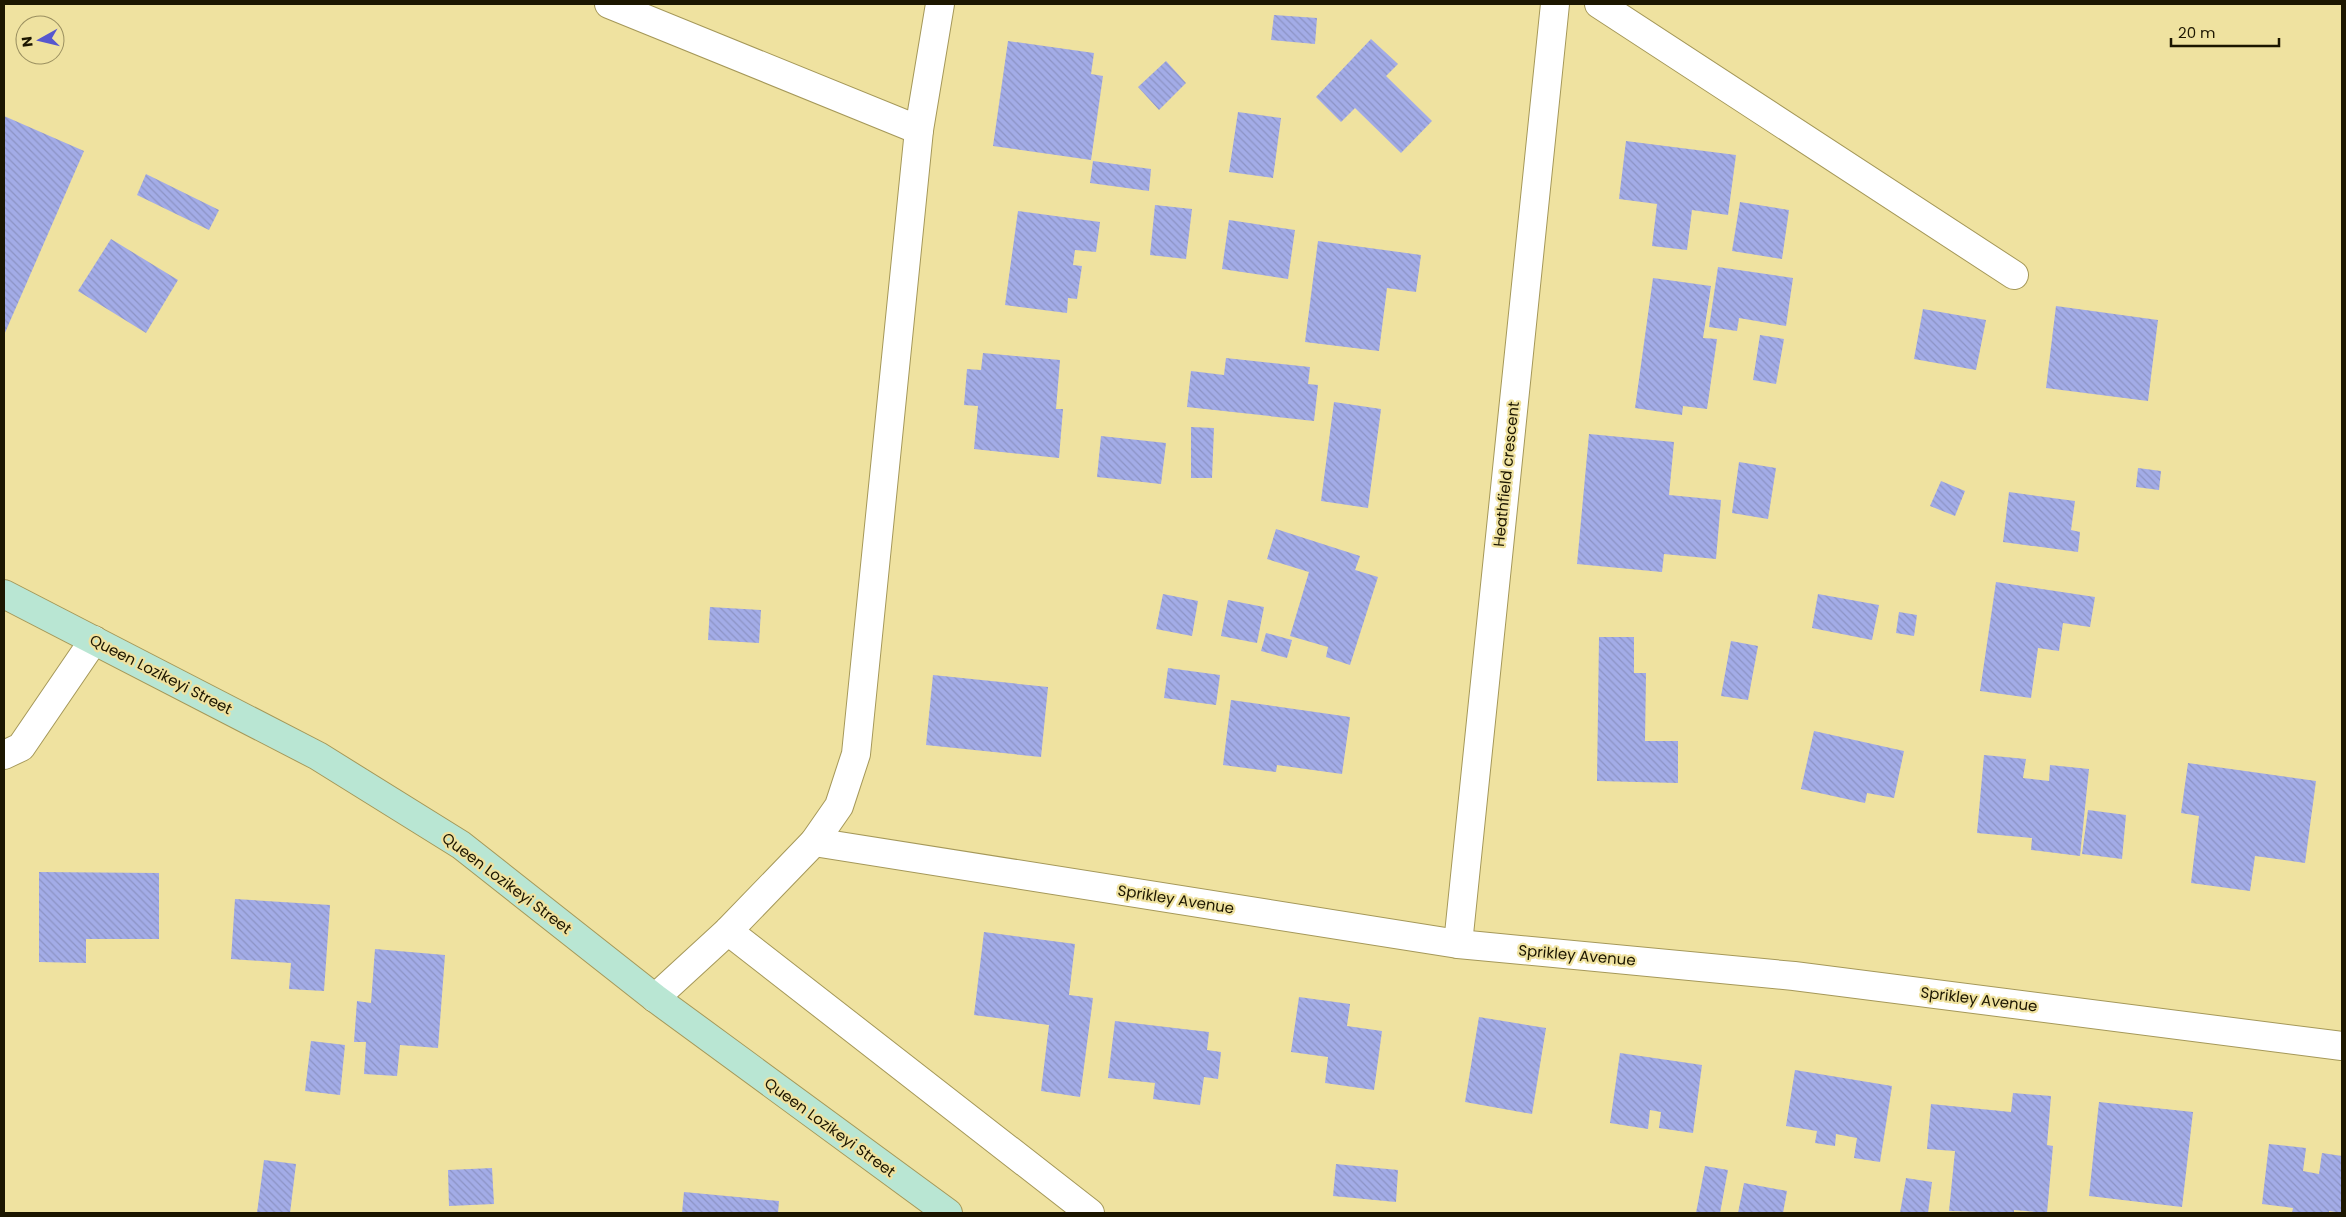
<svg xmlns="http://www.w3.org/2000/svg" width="2346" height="1217" viewBox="0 0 2346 1217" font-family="Poppins,sans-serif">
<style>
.building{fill:url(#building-back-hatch)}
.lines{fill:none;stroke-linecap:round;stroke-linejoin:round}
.minor-casing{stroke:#a59859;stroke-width:30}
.secondary-casing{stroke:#a59859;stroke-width:30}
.minor{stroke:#fff;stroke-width:28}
.secondary{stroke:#b9e6d3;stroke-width:28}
.labels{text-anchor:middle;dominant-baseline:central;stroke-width:4.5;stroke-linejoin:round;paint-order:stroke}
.street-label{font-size:15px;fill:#1c1600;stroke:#efe2a0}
</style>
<defs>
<pattern id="building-back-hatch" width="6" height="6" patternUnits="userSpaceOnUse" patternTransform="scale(1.25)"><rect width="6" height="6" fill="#a3ace7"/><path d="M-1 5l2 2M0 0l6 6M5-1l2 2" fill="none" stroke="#8c93c4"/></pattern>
</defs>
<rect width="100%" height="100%" fill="#efe2a0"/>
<g class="building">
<polygon points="1274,15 1317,18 1315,44 1271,40"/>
<polygon points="1371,39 1398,64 1386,76 1432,121 1401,153 1355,108 1341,122 1316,97"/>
<polygon points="1008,41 1094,53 1091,74 1103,76 1091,160 993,146"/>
<polygon points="1166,61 1186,83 1159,110 1138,87"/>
<polygon points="1238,112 1281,118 1273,178 1229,172"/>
<polygon points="4,116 84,151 4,335"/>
<polygon points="1626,141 1736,155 1728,215 1692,210 1687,250 1652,246 1657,204 1619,199"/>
<polygon points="1093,161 1151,169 1149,191 1090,183"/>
<polygon points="146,174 219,210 209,230 137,195"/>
<polygon points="1740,202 1789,210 1782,259 1732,251"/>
<polygon points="1155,205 1192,209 1186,259 1150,255"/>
<polygon points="1018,211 1100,222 1096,252 1075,250 1073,265 1082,266 1077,299 1068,298 1067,313 1005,305"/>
<polygon points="1229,220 1295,230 1288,279 1222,269"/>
<polygon points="111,239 178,280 146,333 78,291"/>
<polygon points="1318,241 1421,255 1416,292 1387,288 1379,351 1305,342"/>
<polygon points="1718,267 1793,278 1786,326 1739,318 1737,331 1709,327"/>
<polygon points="1653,278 1711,286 1703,338 1717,339 1707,409 1683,406 1682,415 1635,408"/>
<polygon points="2056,306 2158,320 2148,401 2046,388"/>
<polygon points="1923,309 1986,320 1976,370 1914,359"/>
<polygon points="1760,335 1784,339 1776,384 1753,380"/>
<polygon points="983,353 1060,360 1056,409 1063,409 1059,458 974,449 978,406 964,405 967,369 981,370"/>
<polygon points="1226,358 1310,367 1308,384 1318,385 1314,421 1187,407 1191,371 1224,375"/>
<polygon points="1334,402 1381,409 1368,508 1321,501"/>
<polygon points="1191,427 1214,428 1212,478 1191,478"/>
<polygon points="1589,434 1674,442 1669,495 1721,500 1716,559 1664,554 1662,572 1577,564"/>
<polygon points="1101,436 1166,443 1161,484 1097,477"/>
<polygon points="1739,462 1776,468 1768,519 1732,513"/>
<polygon points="2138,468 2161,471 2159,490 2136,487"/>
<polygon points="1941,481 1965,491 1955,516 1930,506"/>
<polygon points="2009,492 2075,501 2071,530 2080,532 2078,552 2003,542"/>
<polygon points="1276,529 1360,556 1355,570 1378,577 1350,665 1326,657 1328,647 1290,636 1309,572 1267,559"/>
<polygon points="1996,582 2095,597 2090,627 2063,623 2059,651 2038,648 2031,698 1980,691"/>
<polygon points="1163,594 1198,601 1192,636 1156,629"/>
<polygon points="1818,594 1879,605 1872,640 1812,628"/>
<polygon points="1228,600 1264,607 1257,643 1221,636"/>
<polygon points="710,607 761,610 759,643 708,640"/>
<polygon points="1899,612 1917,615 1914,636 1896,633"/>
<polygon points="1266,633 1292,640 1287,658 1261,651"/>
<polygon points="1599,637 1634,637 1634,673 1646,673 1645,741 1678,741 1678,783 1597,781"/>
<polygon points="1731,641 1758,646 1748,700 1721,696"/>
<polygon points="1168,668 1220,675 1216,705 1164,698"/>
<polygon points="933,675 1048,687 1041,757 926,745"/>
<polygon points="1231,700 1350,717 1342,774 1277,765 1276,772 1223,765"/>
<polygon points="1814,731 1904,751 1894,798 1867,793 1865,803 1801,789"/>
<polygon points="1984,755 2026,759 2023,778 2049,781 2050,765 2089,769 2080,856 2031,850 2032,838 1977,833"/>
<polygon points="2188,763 2316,781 2305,863 2255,856 2250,891 2191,883 2199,816 2181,813"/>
<polygon points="2088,810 2126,815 2122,859 2082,854"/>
<polygon points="39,872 159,873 159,939 86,939 86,963 39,962"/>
<polygon points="235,899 330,905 324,991 289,989 291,963 231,959"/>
<polygon points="984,932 1075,944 1069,995 1093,998 1080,1097 1041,1091 1049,1025 974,1015"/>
<polygon points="375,949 445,955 438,1048 400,1045 397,1076 364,1074 366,1042 354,1042 357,1001 371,1003"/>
<polygon points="1299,997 1350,1004 1347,1026 1382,1031 1374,1090 1325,1083 1328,1057 1291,1052"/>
<polygon points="1479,1017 1546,1028 1532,1114 1465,1102"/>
<polygon points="1115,1021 1209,1032 1207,1050 1221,1052 1218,1079 1204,1077 1200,1105 1153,1099 1155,1083 1108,1078"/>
<polygon points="311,1041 345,1045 340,1095 305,1091"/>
<polygon points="1620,1053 1702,1065 1693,1133 1659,1128 1661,1112 1650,1110 1648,1129 1610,1123"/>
<polygon points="1795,1070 1892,1086 1880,1162 1854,1158 1857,1138 1836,1134 1835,1146 1815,1143 1817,1131 1786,1126"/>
<polygon points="2013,1093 2051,1096 2047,1145 2053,1146 2047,1213 2014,1210 2014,1213 1949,1211 1955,1151 1927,1149 1931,1104 2011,1112"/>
<polygon points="2099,1102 2193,1112 2182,1207 2089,1196"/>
<polygon points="2269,1144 2306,1148 2303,1171 2319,1174 2322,1153 2342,1156 2342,1213 2329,1211 2329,1213 2292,1213 2293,1208 2262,1204"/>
<polygon points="264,1160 296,1164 290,1213 257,1213"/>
<polygon points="1336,1164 1398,1170 1396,1202 1333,1196"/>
<polygon points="1705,1166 1728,1170 1720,1213 1696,1213"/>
<polygon points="492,1168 494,1204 449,1206 448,1170"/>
<polygon points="1906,1178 1932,1182 1928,1213 1900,1213"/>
<polygon points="1744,1183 1787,1191 1783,1213 1738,1213"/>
<polygon points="684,1192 779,1201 778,1213 682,1213"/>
</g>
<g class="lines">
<g class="minor-casing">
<g id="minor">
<polyline points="609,4 919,130"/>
<polyline points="1599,4 2014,275"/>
<polyline points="4,755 21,747 94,640"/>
<polyline points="814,842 1458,944 1794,976 2342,1046"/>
<polyline points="728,931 1090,1213"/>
<polyline points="1458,944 1555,4"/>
<polyline points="655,998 728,931 814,842 839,806 856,754 919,130 940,4"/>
</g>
</g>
<g class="secondary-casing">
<polyline id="secondary" points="4,594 318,756 461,845 655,998 948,1213"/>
</g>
<use href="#minor" class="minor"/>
<use href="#secondary" class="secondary"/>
</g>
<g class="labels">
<g class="street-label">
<text transform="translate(1506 474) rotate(-84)">Heathfield crescent</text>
<text transform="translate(161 674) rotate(27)">Queen Lozikeyi Street</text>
<text transform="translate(507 883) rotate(37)">Queen Lozikeyi Street</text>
<text transform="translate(1176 899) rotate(9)">Sprikley Avenue</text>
<text transform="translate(1577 955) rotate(5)">Sprikley Avenue</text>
<text transform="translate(1979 999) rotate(7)">Sprikley Avenue</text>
<text transform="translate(830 1127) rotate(36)">Queen Lozikeyi Street</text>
</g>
</g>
<rect width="2346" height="1217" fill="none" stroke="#1c1600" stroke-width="10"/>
<g transform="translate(40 40) rotate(262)"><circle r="24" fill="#efe2a0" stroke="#9b9060"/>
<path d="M0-4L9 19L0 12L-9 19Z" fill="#5757ce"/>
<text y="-8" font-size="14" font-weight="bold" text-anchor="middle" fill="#1c1600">N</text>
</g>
<path d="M2171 38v8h108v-8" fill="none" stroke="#1c1600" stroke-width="2.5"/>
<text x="2178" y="38" font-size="15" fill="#1c1600" stroke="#efe2a0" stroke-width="4" paint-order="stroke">20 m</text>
</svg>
